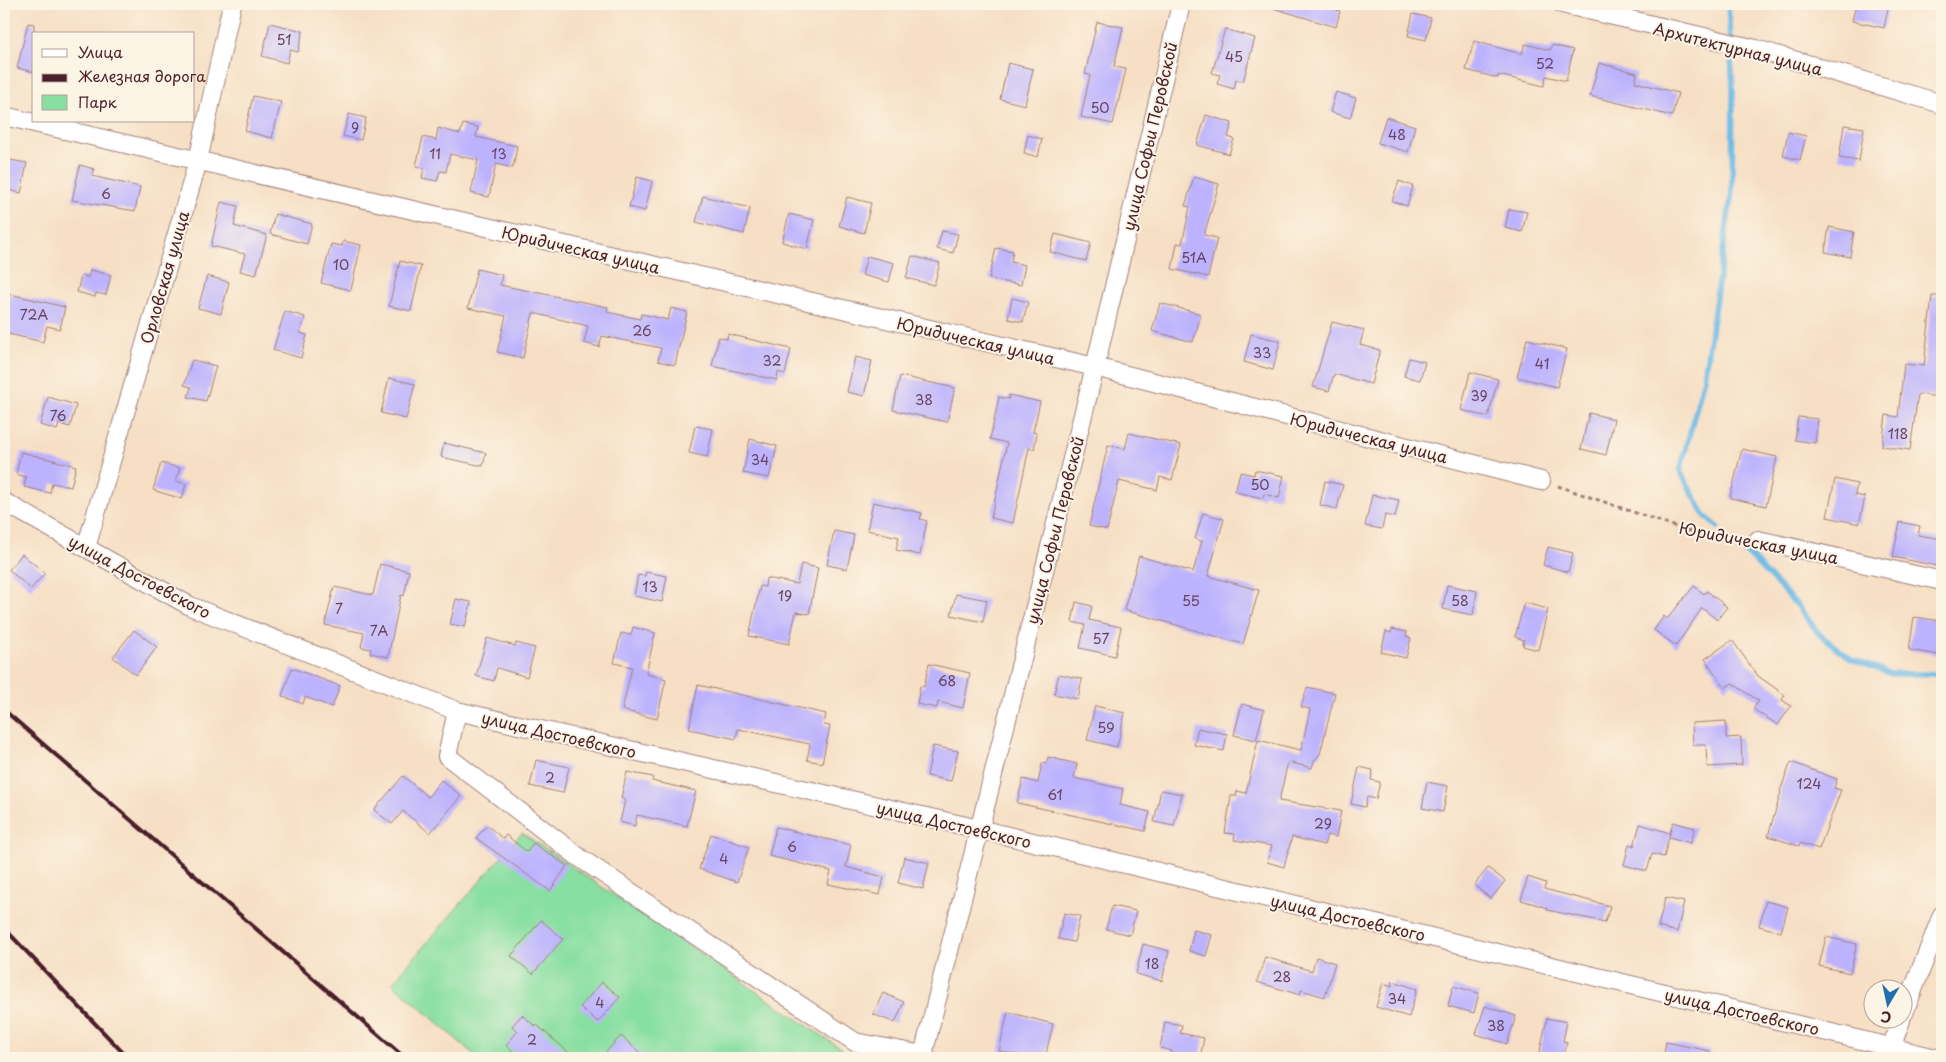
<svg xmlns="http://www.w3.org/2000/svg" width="1946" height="1062" viewBox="0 0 1946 1062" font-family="'Playpen Sans',sans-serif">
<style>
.green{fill:#88dfa2;stroke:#697f66}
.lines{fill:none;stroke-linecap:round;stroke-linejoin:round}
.stream{stroke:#6cb9e6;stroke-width:5.5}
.building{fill:#bcb2fe}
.street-casing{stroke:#a07f78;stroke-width:20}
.path{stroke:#a07f78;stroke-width:3;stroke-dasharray:4 4;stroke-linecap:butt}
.street{stroke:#fff;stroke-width:18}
.rail{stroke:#4a1f2b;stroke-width:4}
.labels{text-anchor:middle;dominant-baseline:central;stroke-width:4;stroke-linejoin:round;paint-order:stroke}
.number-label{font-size:14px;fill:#664460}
.street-label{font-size:16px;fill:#4a1f2b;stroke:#fcf5e5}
</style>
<rect width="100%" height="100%" fill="#fcf5e5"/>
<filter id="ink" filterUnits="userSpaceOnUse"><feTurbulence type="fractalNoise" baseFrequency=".02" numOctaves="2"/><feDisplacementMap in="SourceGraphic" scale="10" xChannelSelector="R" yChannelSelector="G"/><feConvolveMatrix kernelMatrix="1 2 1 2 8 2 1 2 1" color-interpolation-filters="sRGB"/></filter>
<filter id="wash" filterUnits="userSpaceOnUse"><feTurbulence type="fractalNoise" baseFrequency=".0096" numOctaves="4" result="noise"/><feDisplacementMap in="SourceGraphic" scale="20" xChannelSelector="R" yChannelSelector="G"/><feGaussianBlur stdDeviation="1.12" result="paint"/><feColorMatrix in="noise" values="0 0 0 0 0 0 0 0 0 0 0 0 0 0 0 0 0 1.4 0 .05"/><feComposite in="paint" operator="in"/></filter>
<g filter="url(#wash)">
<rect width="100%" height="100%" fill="#f6dfc4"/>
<polygon class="green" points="522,833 855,1058 858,1058 478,1058 392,983"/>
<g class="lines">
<g class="stream">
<polyline points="1718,527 1705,516 1680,471 1704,378 1732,191 1733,90 1728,4"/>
<polyline points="1739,545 1798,606 1819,634 1851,659 1891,674 1942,674"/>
</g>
</g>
<g id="blocks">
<g class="building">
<polygon points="1274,4 1338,4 1336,10 1340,11 1336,27 1273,8"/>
<polygon points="1856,4 1889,4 1884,28 1852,21"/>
<polygon points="1413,14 1431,18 1426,40 1408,36"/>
<polygon points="1097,22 1123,27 1114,67 1126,69 1113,124 1081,117 1090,75 1085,74"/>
<polygon points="28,23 34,24 34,72 17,68"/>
<polygon points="270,23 303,31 298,52 290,50 287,63 262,56"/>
<polygon points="1225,29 1255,38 1243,82 1236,80 1234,89 1217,84 1220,75 1212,73"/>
<polygon points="1474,41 1522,54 1525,44 1550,50 1552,45 1573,50 1566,81 1546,76 1544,86 1498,75 1498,78 1466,70"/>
<polygon points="1008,63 1033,69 1025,105 1000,99"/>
<polygon points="1599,63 1637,73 1635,82 1678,93 1672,116 1590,96"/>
<polygon points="1336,92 1356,98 1350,118 1330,112"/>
<polygon points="253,96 281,102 272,138 245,131"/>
<polygon points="349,114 366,118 361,140 343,136"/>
<polygon points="1206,115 1232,123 1228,137 1234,139 1229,154 1197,145"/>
<polygon points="1386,117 1415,126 1408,152 1378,143"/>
<polygon points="463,124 478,127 476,137 517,146 513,168 496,164 489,197 471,193 478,160 450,154 446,172 440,171 437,181 422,178 424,168 416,166 423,137 436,140 438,128 460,134"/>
<polygon points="1844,125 1864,128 1859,161 1839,158"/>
<polygon points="1788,132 1806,136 1800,160 1783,156"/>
<polygon points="1028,135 1042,139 1038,157 1024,153"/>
<polygon points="4,159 27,163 21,193 4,189"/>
<polygon points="80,165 94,169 92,176 140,187 135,211 72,200"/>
<polygon points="637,177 652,181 645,211 629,207"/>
<polygon points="1194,177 1219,184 1204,235 1217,238 1208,277 1172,269 1177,243 1182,244 1190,207 1185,206"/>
<polygon points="1399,181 1413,186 1407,206 1392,201"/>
<polygon points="703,196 750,208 744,234 696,222"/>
<polygon points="847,197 871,203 864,233 839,226"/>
<polygon points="221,202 238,206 234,226 267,235 256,275 240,271 245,254 211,246"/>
<polygon points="1509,209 1527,212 1522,232 1505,228"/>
<polygon points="275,214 312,224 307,244 270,234"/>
<polygon points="789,214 814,220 807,249 782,242"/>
<polygon points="1829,227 1854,232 1850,257 1825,252"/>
<polygon points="942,231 958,234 953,253 937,249"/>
<polygon points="1055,234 1091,243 1086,261 1050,252"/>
<polygon points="343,241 361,245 351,290 321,283 331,244 342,246"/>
<polygon points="996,248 1013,251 1011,262 1025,265 1021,285 989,279"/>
<polygon points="867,256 894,263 889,282 862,275"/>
<polygon points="912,256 940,263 934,285 906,278"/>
<polygon points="400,261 421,266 411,311 389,306"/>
<polygon points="477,269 502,275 500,285 608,307 607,312 640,319 641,314 668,320 671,308 687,312 675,365 658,361 661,348 602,336 599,347 584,343 588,326 533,313 523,358 497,352 506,316 468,308"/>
<polygon points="90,270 111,275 106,295 96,293 95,297 77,292 81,276 88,277"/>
<polygon points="207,276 229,282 221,314 198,308"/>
<polygon points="10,294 65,307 60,329 47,326 43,342 4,333 4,320"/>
<polygon points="1932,296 1942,296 1942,365 1939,397 1918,394 1910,450 1882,446 1886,415 1898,417 1904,364 1924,366"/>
<polygon points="1012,298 1028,302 1023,322 1008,319"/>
<polygon points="1160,303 1201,314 1193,342 1152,331"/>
<polygon points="285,311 305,317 300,333 307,335 301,358 273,350"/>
<polygon points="1332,322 1364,330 1360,345 1380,350 1371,384 1334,374 1329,391 1313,387"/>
<polygon points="728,334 791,349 785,374 778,372 777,380 712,366 719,337 727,339"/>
<polygon points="1251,334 1280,341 1273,370 1244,362"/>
<polygon points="1527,339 1567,349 1557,387 1517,377"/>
<polygon points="855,357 872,361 864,396 847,392"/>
<polygon points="1409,358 1425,362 1420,380 1404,376"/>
<polygon points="192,360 216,366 206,401 188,397 191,387 184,385"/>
<polygon points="1470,372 1498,379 1488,417 1461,410"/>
<polygon points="900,376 955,388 947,422 893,410"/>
<polygon points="389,378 415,384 406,419 381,413"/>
<polygon points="1009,395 1040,402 1033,432 1037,433 1034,449 1029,448 1013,523 991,518 1007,443 990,439 999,397 1009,399"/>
<polygon points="48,397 76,405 70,427 59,424 57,430 40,425"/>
<polygon points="1589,413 1614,419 1606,455 1581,449"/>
<polygon points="1798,417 1818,419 1815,443 1795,440"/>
<polygon points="695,426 713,429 707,457 689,453"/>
<polygon points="1129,433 1181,445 1172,480 1160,477 1157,490 1119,481 1107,530 1089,526 1108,445 1125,449"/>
<polygon points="750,439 777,446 769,478 743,473"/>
<polygon points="444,443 486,453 483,466 441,457"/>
<polygon points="1742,449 1777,457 1766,506 1730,498"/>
<polygon points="21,452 76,466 71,487 52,483 50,493 24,487 26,477 16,474"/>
<polygon points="161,463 180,468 176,481 186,484 182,499 153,490"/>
<polygon points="1255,470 1284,476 1279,498 1264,494 1263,498 1235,492 1240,472 1254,475"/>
<polygon points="1835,479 1857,484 1855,495 1865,497 1859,524 1827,517"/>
<polygon points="1325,481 1343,485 1337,509 1320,505"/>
<polygon points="1372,495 1399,500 1395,517 1385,515 1382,529 1365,526"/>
<polygon points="873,502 922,513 920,519 927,521 920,555 896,550 899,537 867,530"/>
<polygon points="1203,513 1224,519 1208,576 1259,590 1243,644 1124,610 1139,556 1193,572 1202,541 1195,539"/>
<polygon points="1900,522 1920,526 1918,535 1942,539 1942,567 1893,557"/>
<polygon points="834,531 854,535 847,569 827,565"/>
<polygon points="1548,547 1573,553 1568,572 1543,565"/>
<polygon points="22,554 45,573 31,589 9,570"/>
<polygon points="380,564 409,571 404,596 401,595 388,657 370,653 371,649 361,647 364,633 325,625 334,587 373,595"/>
<polygon points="801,564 818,568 809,614 796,612 789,644 749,636 760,586 765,587 766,578 797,584"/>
<polygon points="646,572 667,576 662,602 634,596 638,575 645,576"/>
<polygon points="1447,585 1477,591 1473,615 1443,609"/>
<polygon points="1694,586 1704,594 1707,591 1727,607 1717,620 1702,608 1676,646 1654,630 1664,616 1667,619"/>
<polygon points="956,594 987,600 983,622 951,615"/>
<polygon points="456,599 471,602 465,627 450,624"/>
<polygon points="1076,602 1092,606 1089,620 1121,627 1115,656 1080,648 1085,625 1072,622"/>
<polygon points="1524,603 1548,609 1538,650 1523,646 1524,640 1515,637"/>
<polygon points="1914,617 1942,621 1939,655 1909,650"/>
<polygon points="633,627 655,633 646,674 666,679 657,719 622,710 632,667 614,663 621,633 631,635"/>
<polygon points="1392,629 1407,632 1406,636 1411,638 1406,658 1381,652 1386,631 1391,633"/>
<polygon points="134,630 157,647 136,675 113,657"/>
<polygon points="487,638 515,646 516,643 535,648 527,677 497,668 494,681 476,676"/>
<polygon points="1732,640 1758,676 1785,695 1782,700 1791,706 1778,725 1753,709 1759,701 1732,683 1725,688 1705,659"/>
<polygon points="929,664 970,673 963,708 938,702 937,708 917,704 920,686 924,687"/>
<polygon points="292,668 340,686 332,707 305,697 303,704 282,696"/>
<polygon points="1059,674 1082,679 1078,699 1054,694"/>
<polygon points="698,685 826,714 824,725 830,726 822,763 807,760 810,744 738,729 736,739 689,729"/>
<polygon points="1307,687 1335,693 1320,754 1314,761 1312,768 1288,762 1279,801 1341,811 1336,837 1327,835 1324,845 1292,837 1284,867 1267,862 1272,846 1234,840 1235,834 1225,833 1231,796 1236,796 1237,791 1246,793 1258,740 1301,750 1310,709 1301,707"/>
<polygon points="1242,704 1264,710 1256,740 1234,735"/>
<polygon points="1095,706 1125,713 1117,747 1087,740"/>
<polygon points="1726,721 1726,738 1741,737 1742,765 1707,767 1706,745 1693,745 1692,723"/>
<polygon points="1198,728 1227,734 1224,751 1194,745"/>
<polygon points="933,746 958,751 951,781 927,776"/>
<polygon points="1048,757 1077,764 1074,778 1123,789 1120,805 1150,812 1145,831 1017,803 1023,779 1038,783 1042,763 1046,764"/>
<polygon points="536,760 569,767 563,793 530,786"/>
<polygon points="1791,762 1837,779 1834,788 1841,790 1819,849 1800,843 1799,846 1768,836 1781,792 1780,791"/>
<polygon points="1359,767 1373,770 1371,780 1380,782 1376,799 1367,797 1365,807 1351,804"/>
<polygon points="627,772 653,777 652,781 696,791 687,826 637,815 635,826 620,822 625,800 621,798"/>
<polygon points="403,776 428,797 441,780 461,796 430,833 403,811 392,824 374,810"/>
<polygon points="1427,782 1448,786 1443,812 1422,808"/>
<polygon points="1161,790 1182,794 1174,826 1154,822"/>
<polygon points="1673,822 1695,828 1691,843 1669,837 1664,857 1652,854 1647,871 1624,865 1629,844 1634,846 1640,824 1670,833 1669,836"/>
<polygon points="487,825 503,839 506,835 527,852 533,843 567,866 550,891 476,838"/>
<polygon points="776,827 851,845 846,867 884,877 880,895 828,884 831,871 769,856"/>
<polygon points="711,834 749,847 737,882 699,869"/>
<polygon points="904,857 929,863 923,889 898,883"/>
<polygon points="1488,868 1505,881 1491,899 1474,885"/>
<polygon points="1528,877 1546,883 1544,889 1610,906 1605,922 1547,910 1548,908 1521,900"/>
<polygon points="1665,898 1684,902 1677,932 1658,927"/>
<polygon points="1766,901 1788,907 1781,932 1759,926"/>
<polygon points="1112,906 1136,911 1130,935 1106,929"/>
<polygon points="1064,913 1080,916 1074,942 1058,939"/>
<polygon points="541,920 563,939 533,974 511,956"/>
<polygon points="1194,930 1212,935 1206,956 1189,951"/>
<polygon points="1826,937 1857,944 1850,973 1819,966"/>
<polygon points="1143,944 1169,951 1162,981 1136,974"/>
<polygon points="1265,957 1312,971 1316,957 1335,963 1325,997 1301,990 1300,995 1257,982"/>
<polygon points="1393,981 1417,989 1409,1017 1376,1007 1383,983 1392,986"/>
<polygon points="602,982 620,997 598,1022 580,1007"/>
<polygon points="1453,986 1479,993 1474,1013 1448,1006"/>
<polygon points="883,993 904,1002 895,1023 873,1014"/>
<polygon points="1485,1006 1516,1016 1507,1044 1476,1034"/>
<polygon points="1008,1012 1053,1024 1045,1058 1028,1058 999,1051"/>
<polygon points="522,1015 535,1026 537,1025 575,1058 521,1058 506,1045 518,1031 512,1026"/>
<polygon points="1547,1018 1567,1022 1563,1041 1567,1042 1564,1058 1539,1056"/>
<polygon points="1165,1022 1182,1025 1180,1033 1204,1038 1200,1058 1171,1055 1172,1051 1160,1048"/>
<polygon points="621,1036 646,1058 600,1058"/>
<polygon points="1666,1042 1710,1051 1709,1058 1663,1058"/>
</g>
</g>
</g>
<g filter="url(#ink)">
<use href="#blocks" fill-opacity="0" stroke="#a07f78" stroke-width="1"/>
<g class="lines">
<g class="street-casing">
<g id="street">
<polyline points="1562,4 1756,49 1942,104"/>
<polyline points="4,116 1095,367 1541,481"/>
<polyline points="4,502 190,606 457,711 979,829 1936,1058"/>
<polyline points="1758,540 1942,581"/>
<polyline points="86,548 198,161 232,4"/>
<polyline points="457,711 447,756 580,858 855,1042 923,1055 927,1058"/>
<polyline points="1904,1013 1942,915"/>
<polyline points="923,1055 1095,367 1181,4"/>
<polyline points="1888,1057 1901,1020"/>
</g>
</g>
<polyline class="path" points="1558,486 1688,531 1741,538"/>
<use href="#street" class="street"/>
<g class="rail">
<polyline points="4,710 405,1058"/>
<polyline points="4,928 128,1058"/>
</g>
</g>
</g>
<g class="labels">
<g class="number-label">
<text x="284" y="39">51</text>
<text x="1234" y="56">45</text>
<text x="1545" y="63">52</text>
<text x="1100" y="107">50</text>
<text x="355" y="127">9</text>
<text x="1397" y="134">48</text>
<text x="435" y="153">11</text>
<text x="499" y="153">13</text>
<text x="106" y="193">6</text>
<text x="1194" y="257">51А</text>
<text x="341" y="264">10</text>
<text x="34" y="314">72А</text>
<text x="642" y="330">26</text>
<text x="1262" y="352">33</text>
<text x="772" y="360">32</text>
<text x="1542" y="363">41</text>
<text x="1479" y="395">39</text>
<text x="924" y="399">38</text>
<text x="58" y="415">76</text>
<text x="1898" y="433">118</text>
<text x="760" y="459">34</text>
<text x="1260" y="484">50</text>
<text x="650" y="586">13</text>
<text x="785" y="595">19</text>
<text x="1191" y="600">55</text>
<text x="1460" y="600">58</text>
<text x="339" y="608">7</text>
<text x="379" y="630">7А</text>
<text x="1101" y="638">57</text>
<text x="947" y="680">68</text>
<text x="1106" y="727">59</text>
<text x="550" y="777">2</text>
<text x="1809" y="783">124</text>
<text x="1055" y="794">61</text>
<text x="1323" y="823">29</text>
<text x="792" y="846">6</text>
<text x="724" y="858">4</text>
<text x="1152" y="963">18</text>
<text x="1282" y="976">28</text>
<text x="1397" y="998">34</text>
<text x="600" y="1002">4</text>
<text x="1496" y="1025">38</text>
<text x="532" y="1039">2</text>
</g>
<g class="street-label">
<text transform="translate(1738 48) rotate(14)">Архитектурная улица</text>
<text transform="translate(1149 136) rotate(-77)">улица Софьи Перовской</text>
<text transform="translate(581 249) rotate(13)">Юридическая улица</text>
<text transform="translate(164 277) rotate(-74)">Орловская улица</text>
<text transform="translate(976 340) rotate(13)">Юридическая улица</text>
<text transform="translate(1369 437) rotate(14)">Юридическая улица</text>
<text transform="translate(1054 530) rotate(-76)">улица Софьи Перовской</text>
<text transform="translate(1759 542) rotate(11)">Юридическая улица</text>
<text transform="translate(140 576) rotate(28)">улица Достоевского</text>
<text transform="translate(559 734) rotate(13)">улица Достоевского</text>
<text transform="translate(954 824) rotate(13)">улица Достоевского</text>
<text transform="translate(1348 917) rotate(13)">улица Достоевского</text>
<text transform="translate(1742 1011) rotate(13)">улица Достоевского</text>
</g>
</g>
<rect width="1946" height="1062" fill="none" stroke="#fcf5e5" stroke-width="20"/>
<rect x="32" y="32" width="162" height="90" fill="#fcf5e5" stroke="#b59f9b"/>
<rect x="42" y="49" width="25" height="8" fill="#ffffff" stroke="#b59f9b"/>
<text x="78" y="58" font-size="15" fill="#4a1f2b">Улица</text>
<rect x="42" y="74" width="25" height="8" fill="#4a1f2b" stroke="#b59f9b"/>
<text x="78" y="82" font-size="15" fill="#4a1f2b">Железная дорога</text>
<rect x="42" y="95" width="25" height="15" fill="#88dfa2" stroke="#b59f9b"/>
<text x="78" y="108" font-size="15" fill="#4a1f2b">Парк</text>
<g transform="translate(1888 1004) rotate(189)"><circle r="24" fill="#fcf5e5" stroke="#b59f9b"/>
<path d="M0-4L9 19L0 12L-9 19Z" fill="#1f6fb2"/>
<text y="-8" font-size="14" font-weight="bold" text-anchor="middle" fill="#4a1f2b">С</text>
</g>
</svg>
